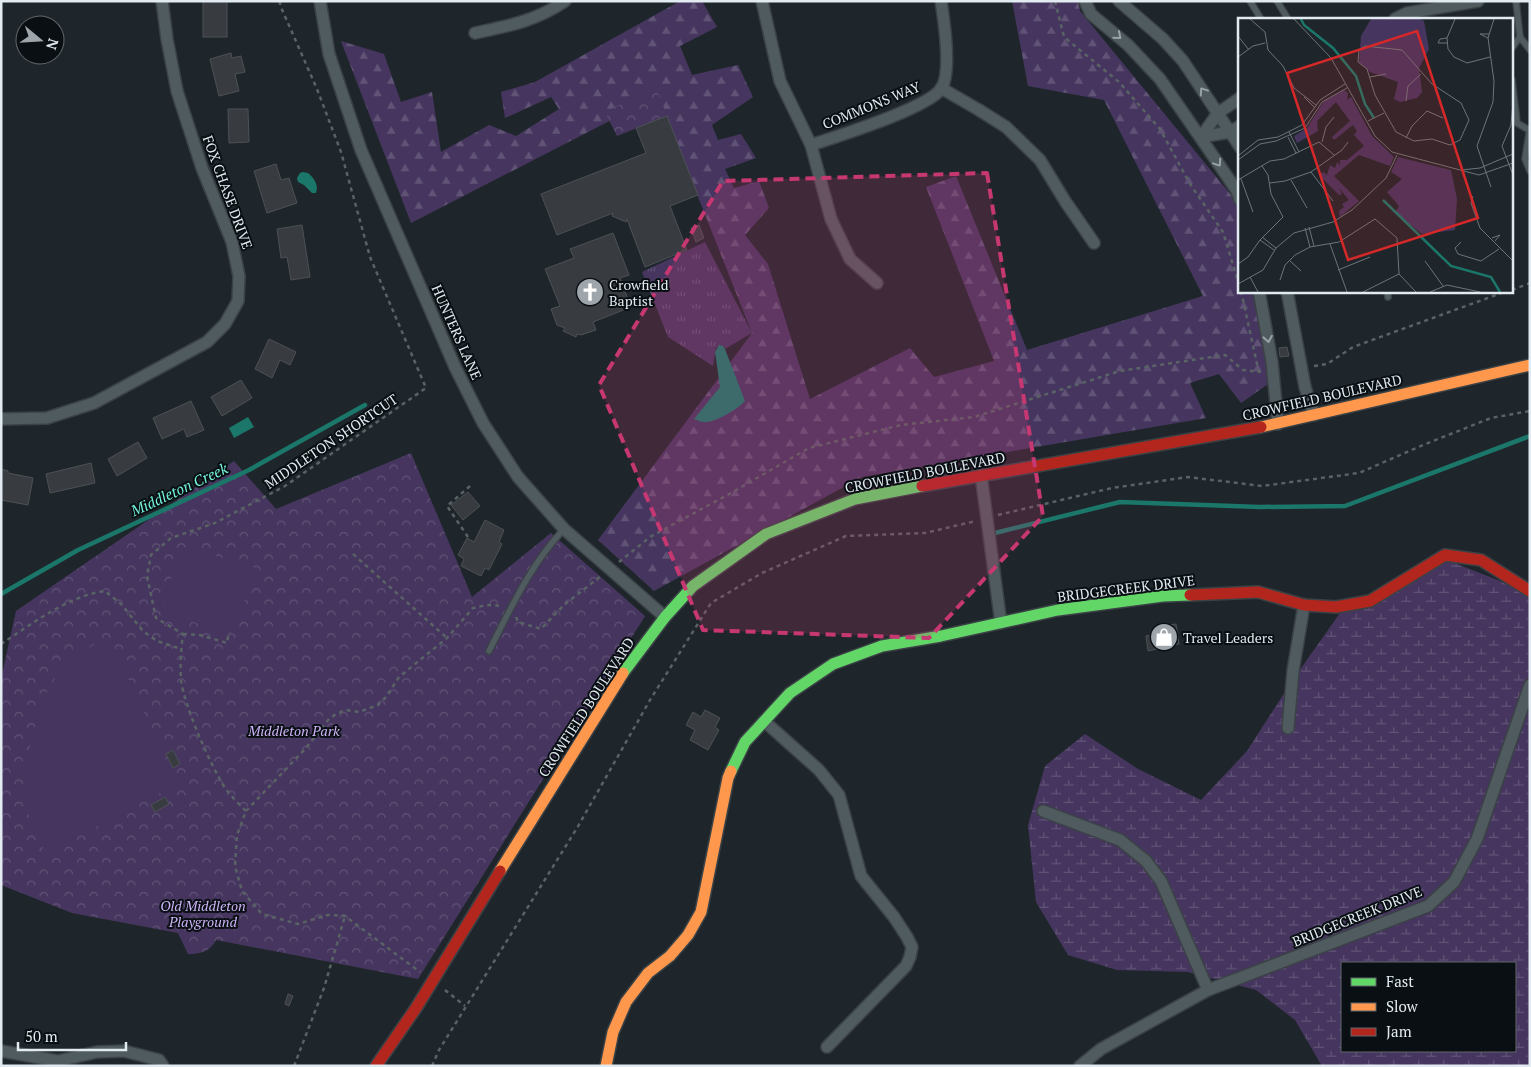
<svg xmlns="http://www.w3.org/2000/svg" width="1531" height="1067" viewBox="0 0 1531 1067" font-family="'PT Serif',serif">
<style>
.grass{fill:url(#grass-tufts)}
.forest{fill:url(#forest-firs)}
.wetland{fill:url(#wetland-marsh);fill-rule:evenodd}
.park{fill:url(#park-crowns)}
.pitch{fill:#46365f}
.water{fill:#1b776a}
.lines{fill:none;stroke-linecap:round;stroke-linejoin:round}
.stream{stroke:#1b776a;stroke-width:4.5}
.building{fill:#383c41;stroke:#4d5156}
.lane-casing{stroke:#3b4246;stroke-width:8}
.street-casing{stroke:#3b4246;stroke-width:14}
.fast-casing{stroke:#3b4246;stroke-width:14}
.slow-casing{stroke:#3b4246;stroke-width:14}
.jam-casing{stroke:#3b4246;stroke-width:14}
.path{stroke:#596265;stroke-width:2.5;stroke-dasharray:4 4;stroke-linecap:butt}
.lane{stroke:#4f5b5e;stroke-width:5.5}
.street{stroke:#4f5b5e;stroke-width:11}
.fast{stroke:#63d668;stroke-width:11}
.slow{stroke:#ff974d;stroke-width:11}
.jam{stroke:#b3261e;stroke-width:11}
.oneway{stroke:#98a3a8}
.marked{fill:#c73872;fill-opacity:0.2;stroke:#c73872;stroke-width:4;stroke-dasharray:10 6;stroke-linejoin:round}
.labels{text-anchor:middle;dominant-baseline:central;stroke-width:4;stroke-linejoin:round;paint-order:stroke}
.street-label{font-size:14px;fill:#e2ebf1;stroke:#090f13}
.poi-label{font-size:14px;fill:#e2ebf1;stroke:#090f13;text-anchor:start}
.park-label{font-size:14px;font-style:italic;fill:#ceb4f7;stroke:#090f13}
.water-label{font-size:15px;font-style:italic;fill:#76f7df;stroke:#090f13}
.inset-river{fill:none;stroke:#1b776a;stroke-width:2.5}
.inset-road{fill:none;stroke:#6d757a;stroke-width:1}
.view{fill:#d62828;fill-opacity:0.15;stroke:#d62828;stroke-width:2.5}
.inset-edge{fill:none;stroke:#e2ebf1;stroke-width:2.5}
</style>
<defs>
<pattern id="grass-tufts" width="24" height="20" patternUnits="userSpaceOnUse" patternTransform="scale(1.25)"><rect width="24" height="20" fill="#46365f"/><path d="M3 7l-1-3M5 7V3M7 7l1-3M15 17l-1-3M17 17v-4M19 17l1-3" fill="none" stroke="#605376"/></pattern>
<pattern id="forest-firs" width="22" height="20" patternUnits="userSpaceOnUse" patternTransform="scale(1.25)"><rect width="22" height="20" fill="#46365f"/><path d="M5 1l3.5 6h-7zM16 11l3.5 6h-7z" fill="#605376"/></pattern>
<pattern id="wetland-marsh" width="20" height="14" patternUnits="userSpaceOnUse" patternTransform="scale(1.25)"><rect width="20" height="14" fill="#46365f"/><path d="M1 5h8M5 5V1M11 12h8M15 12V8" fill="none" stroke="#605376"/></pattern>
<pattern id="park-crowns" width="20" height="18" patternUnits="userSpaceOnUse" patternTransform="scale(1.25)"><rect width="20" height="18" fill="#46365f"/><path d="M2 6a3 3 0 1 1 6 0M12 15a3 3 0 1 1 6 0" fill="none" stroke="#605376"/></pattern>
</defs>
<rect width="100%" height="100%" fill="#1f262b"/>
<polygon class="grass" points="705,242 752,333 725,349 723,346 716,348 713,366 668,337 642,272"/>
<polygon class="forest" points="680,1 702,1 717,27 680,46 692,75 738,65 753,97 712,125 718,140 741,134 756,158 725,169 734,188 759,181 769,208 745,235 768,264 810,399 910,348 934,377 994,361 926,187 956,176 1027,350 1203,296 1104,100 1028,86 1012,1 1078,1 1080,11 1236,201 1240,219 1240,291 1254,291 1271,382 1241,403 1219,374 1190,383 1206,418 862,477 654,591 598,540 752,333 658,96 411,223 341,41 384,54 401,102 432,92 441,152 489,125 516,136 559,109 551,97 505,118 501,92 535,82"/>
<path class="wetland" d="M1447 560 1500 581 1530 596V1066H1322L1295 1020 1256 990 1188 972 1117 970 1068 955 1036 902 1028 825 1045 766 1085 734 1138 769 1201 800 1247 751 1292 681 1340 613ZM1342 963H1515V1051H1342Z"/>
<g class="park">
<polygon points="656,87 667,116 617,136 605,112"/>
<path d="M411 453 472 597 551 533 645 616 418 979 216 940C210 952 200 954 188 954L178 933 72 913 1 885V679L16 611 234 461 276 509Z"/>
</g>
<g class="pitch">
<polygon points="180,546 254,567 235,634 162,613"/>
<path d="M109 637 177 784 46 853C38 839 30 824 27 807 21 776 35 713 51 685 63 664 88 647 109 637Z"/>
</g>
<g class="water">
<path d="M303 172 308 173C314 178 319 185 316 193H312L304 185 298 182 297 178 300 173Z"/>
<path d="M719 345 723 346 725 349 745 401C738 409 716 422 706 422 703 423 697 420 694 419L720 387 715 352Z"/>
<polygon points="248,417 254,427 234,438 229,428"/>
</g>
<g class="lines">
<g class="stream">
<polyline points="991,534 1120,502 1260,507 1345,506 1530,436"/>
<polyline points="1,594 78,550 249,470 365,405"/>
</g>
</g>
<g class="building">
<rect x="203" y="1" width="24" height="36"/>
<polygon points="231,53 232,58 241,56 245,72 235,74 239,91 219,96 210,59"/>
<polygon points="228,109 248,109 249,142 229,143"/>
<polygon points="667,116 698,195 670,206 687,250 645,267 627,219 626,222 612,216 613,213 557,235 541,194 646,153 636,128"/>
<polygon points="276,164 281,180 289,178 297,203 267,213 254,171"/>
<polygon points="302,225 310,277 291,280 287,257 281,258 277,229"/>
<polygon points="699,225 704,238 696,242 691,228"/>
<polygon points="613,233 629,275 620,278 631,307 593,322 596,330 581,335 577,334 576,337 563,331 565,328 557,325 551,309 560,306 545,269 574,258 570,249"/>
<polygon points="269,339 296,352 290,365 280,360 272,378 255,369"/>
<polygon points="1287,347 1289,356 1280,357 1279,348"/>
<polygon points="241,380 252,398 222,416 211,397"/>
<polygon points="191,401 204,430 187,437 184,429 162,439 153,418"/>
<polygon points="138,442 147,458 117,476 108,459"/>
<polygon points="91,463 95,483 50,493 46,474"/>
<polygon points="1,469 8,471 8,473 33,478 28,505 1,500"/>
<polygon points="468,492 480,506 463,520 451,505"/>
<polygon points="485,520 504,530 499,542 502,544 489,570 485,568 481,576 461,566 464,559 458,555 467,538 474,542"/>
<polygon points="1176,624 1179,644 1148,651 1146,636 1152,635 1151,631 1163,629 1163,626"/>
<polygon points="705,710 720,718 715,727 719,730 708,750 690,740 695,730 686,725 693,712 701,717"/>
<polygon points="173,750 180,764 173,768 166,754"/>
<polygon points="165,797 169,804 155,812 151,805"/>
<polygon points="288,994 293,996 289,1006 285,1004"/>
</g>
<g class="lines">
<g class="lane-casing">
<g id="lane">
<polyline points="1250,1 1261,19"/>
<polyline points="1277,1 1288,19"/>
<polyline points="1516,1 1520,37 1530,50"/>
<polyline points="1512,48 1520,37"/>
<polyline points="1512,80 1517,123 1529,130"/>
<polyline points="1530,128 1525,159 1530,171"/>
<polyline points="1387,291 1388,297"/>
<path d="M489 651C511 608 530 565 564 529"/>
</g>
</g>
<g class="street-casing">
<g id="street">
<polyline points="320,1 329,54 361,150 455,367 483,423 518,477 564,529 665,617"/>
<polyline points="762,1 780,81 811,145 831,219 850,259 877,283"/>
<polyline points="1085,1 1091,14 1128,45 1160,79 1220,166 1237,191 1240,200"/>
<polyline points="1119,1 1163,39 1183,61 1240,147"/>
<polyline points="1395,19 1407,13 1478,1"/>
<path d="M475 33C508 26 536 21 565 1"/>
<polyline points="941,88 979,110 1006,127 1040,160 1065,201 1094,243"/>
<polyline points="1240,98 1218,113 1201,137 1230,132 1240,126"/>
<path d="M811 145C838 136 926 109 941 89 952 73 944 20 941 1"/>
<polyline points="1259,291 1272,362 1278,424"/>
<polyline points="1287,291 1305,387 1314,415"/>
<polyline points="1,419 47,418 94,403 207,342 225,324 238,301 239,276 232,242 202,168 177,91 167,39 162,1"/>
<polyline points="981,475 1001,623"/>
<polyline points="764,721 819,770 839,795 861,876 894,917 907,937 912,947 910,957 906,966 827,1047"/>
<polyline points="1288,728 1293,671 1304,605"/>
<polyline points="1043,811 1120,840 1146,861 1161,881 1208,990"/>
<polyline points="1,1051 58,1061 97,1052 124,1051 159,1060 163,1066"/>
<polyline points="1080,1066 1101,1049 1208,990 1428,906 1454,882 1477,839 1530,685"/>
</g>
</g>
<g class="fast-casing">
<g id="fast">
<polyline points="623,673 665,617 693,586 766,534 855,499 922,486"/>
<polyline points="731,771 745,742 790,693 833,664 882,646 941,636 1058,610 1163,596 1190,595"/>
</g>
</g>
<g class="slow-casing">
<g id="slow">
<polyline points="1261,427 1530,365"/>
<polyline points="500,871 623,673"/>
<polyline points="606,1066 613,1032 626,1002 648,973 670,956 688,935 701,912 728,778 731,771"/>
</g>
</g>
<g class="jam-casing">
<g id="jam">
<polyline points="922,486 1261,427"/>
<polyline points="1190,595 1258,592 1304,605 1336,607 1370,601 1445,555 1481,560 1530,591"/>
<polyline points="376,1066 416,1008 500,871"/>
</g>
</g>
<g class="path">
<path d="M280 1V5L317 89 341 152 370 257 426 388 285 486 215 523 171 538 151 555 147 576 156 618 183 634C181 649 180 665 181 680 184 706 211 766 225 788 231 796 239 804 246 811L237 835 235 866 242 891 262 914 298 924 328 915 345 916 420 972"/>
<polyline points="1055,1 1064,37 1119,82 1160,129 1190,184 1223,232 1240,288"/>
<polyline points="1512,290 1530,283"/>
<polyline points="1241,291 1259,373"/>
<polyline points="1314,366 1327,364 1353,347 1507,291"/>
<polyline points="998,515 1112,488 1188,477 1262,486 1359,473 1423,445 1491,418 1530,411"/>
<polyline points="468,537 447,506 470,486"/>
<polyline points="353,554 447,638"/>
<polyline points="619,562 650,537 731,493 809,448 901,425 974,417 1120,371 1225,355 1243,370 1261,372"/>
<polyline points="516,617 518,622 541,629 564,605 601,576"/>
<polyline points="183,634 200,635 227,643 229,632"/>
<path d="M1 644C32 624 68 596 105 591L121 604 143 631 157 641 181 649"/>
<polyline points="246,811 306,748 329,719 336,714 346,710 359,712 378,705 386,697 399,677 447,638 473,608 487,605 502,606"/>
<polyline points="445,990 465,1006"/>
<polyline points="294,1066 324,988 345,916"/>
<polyline points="432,1066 439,1050 577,828 650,700 711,603 762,573 846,536 925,533 976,521"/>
</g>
<use href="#lane" class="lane"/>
<use href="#street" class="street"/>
<use href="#fast" class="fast"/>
<use href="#slow" class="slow"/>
<use href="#jam" class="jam"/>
</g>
<defs><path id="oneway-chevron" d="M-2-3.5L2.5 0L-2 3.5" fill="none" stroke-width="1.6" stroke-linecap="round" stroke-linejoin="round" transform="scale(1.25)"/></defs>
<g class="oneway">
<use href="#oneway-chevron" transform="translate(1118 36) rotate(40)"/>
<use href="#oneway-chevron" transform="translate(1203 91) rotate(-124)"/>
<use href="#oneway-chevron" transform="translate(1218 163) rotate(56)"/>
<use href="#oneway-chevron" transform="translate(1268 339) rotate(80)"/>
</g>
<path class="marked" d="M987 173 1043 516 929 638 703 630 599 385 723 181Z"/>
<defs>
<g id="church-disc" transform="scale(1.4375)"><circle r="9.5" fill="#9ea6ac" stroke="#090f13"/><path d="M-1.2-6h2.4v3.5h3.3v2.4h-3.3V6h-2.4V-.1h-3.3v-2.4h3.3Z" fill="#fff"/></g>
<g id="shop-disc" transform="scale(1.4375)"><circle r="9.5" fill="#9ea6ac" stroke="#090f13"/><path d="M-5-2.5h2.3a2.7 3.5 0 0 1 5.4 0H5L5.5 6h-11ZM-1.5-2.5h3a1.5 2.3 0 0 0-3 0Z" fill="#fff"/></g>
</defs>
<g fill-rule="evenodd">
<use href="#church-disc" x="590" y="292"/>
<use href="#shop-disc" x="1164" y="637"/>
</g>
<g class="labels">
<g class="street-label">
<text transform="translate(871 105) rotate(-22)">COMMONS WAY</text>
<text transform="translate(228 192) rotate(70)">FOX CHASE DRIVE</text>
<text transform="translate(457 332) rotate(66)">HUNTERS LANE</text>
<text transform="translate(1322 397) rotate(-13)">CROWFIELD BOULEVARD</text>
<text transform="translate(331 441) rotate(-34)">MIDDLETON SHORTCUT</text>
<text transform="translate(925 472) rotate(-11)">CROWFIELD BOULEVARD</text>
<text transform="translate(1126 588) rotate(-7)">BRIDGECREEK DRIVE</text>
<text transform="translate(586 707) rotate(-57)">CROWFIELD BOULEVARD</text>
<text transform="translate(1357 916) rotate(-22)">BRIDGECREEK DRIVE</text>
</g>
<g class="poi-label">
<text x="609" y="284">Crowfield<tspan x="609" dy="16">Baptist</tspan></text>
<text x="1183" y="637">Travel Leaders</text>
</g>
<g class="park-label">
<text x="294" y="730">Middleton Park</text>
<text x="203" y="905">Old Middleton<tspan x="203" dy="16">Playground</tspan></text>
</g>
<g class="water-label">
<text transform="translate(179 489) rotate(-25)">Middleton Creek</text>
</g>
</g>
<g transform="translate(1238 18)">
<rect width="275" height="275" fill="#1f262b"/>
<path d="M106 72 110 75 109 82 113 79 134 118 156 139 152 148 121 137 96 158 121 183 102 199 101 193 106 189 104 186 111 182 101 170 104 176 101 177 81 157 85 154 89 157 92 147 97 150 99 144 102 147V142H109L126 128 116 117 119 113 115 107 96 122 94 119 112 103 98 84 79 103 80 113 59 125 56 118 69 110 86 83Z" fill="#46365f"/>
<path d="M133 1H182L186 3 191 31 181 50 184 74 179 80 162 84 156 81 160 64 132 54 121 44 123 18Z" fill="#46365f"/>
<path d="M160 139 213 152 219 181 217 212 184 216 157 195 161 188 149 174 164 161 153 154Z" fill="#46365f"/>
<path d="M199 189 212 203 203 208 185 206 183 204Z" fill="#46365f"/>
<path class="inset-river" d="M63 1 66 7 95 30 118 58 127 86 136 100M145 182 213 248 253 259 262 274"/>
<path class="inset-road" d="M12 1 27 14 30 32 45 48 56 70 78 87M56 1 93 40 137 118 154 134 241 157 275 145M217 1 209 20 210 31 216 39 229 45 252 39M0 18 11 32M209 20 202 21 200 25H209M250 20 242 16H251M127 28 164 32 194 66 223 85 231 102 222 122 212 127 194 121 176 123 158 114 137 77 129 51 120 44 121 32ZM0 39 15 28 27 25M132 59 148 56M66 79 77 90M168 83 170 68 183 56M275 84 273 107 264 128 275 157M130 103 146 95M51 114 61 134M50 119 58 135M168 120 174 108 189 93 205 100M84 124 88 109 96 99M0 138 20 122 40 119 64 107 82 82 107 66M0 142 22 126 38 123 67 110 84 84 109 70M223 152 242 150 275 136M73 154 95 183M3 161 15 194M0 162 32 143 46 141 81 124 96 137M53 162 69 190M32 165 47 163 73 154 104 132 110 124M253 169 239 128 255 84 256 63 250 20 256 1M235 178 233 185 242 210 275 243M71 209 76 228M67 210 72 229M24 219 38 230M254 220 262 217 257 223M22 222 36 232M223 224 217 230 220 236 243 243 261 231M92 226 109 274M51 242 63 253M187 243 205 268M0 246 10 239 22 222 45 199 33 176 30 157 24 148M100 252 132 239M12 259 20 274M42 262 47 247 57 237 72 229 101 224 137 201 159 220 161 256 178 274M0 266 25 252 38 230 56 215 95 204 114 192 148 160 159 137M125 274 161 256M192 274 209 267 242 274"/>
<path class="view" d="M179 13 240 200 110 242 49 55Z"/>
<rect width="275" height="275" class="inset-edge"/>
</g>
<rect width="1531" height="1067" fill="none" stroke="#e2ebf1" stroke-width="5"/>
<rect x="1341" y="962" width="175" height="90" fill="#090f13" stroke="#60676c"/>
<rect x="1351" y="978" width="25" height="8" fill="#63d668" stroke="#60676c"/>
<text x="1386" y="987" font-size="15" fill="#e2ebf1">Fast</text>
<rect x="1351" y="1003" width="25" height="8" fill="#ff974d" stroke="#60676c"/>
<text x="1386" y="1012" font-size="15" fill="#e2ebf1">Slow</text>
<rect x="1351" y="1028" width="25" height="8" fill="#b3261e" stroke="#60676c"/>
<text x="1386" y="1037" font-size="15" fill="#e2ebf1">Jam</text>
<g transform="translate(40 40) rotate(108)"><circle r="24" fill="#090f13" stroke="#60676c"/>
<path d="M0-4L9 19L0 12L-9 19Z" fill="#9ea6ac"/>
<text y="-8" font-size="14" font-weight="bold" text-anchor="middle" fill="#e2ebf1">N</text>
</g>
<path d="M18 1042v8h108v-8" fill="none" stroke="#e2ebf1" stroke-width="2.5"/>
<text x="25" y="1042" font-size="15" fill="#e2ebf1" stroke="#090f13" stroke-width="4" paint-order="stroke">50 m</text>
</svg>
